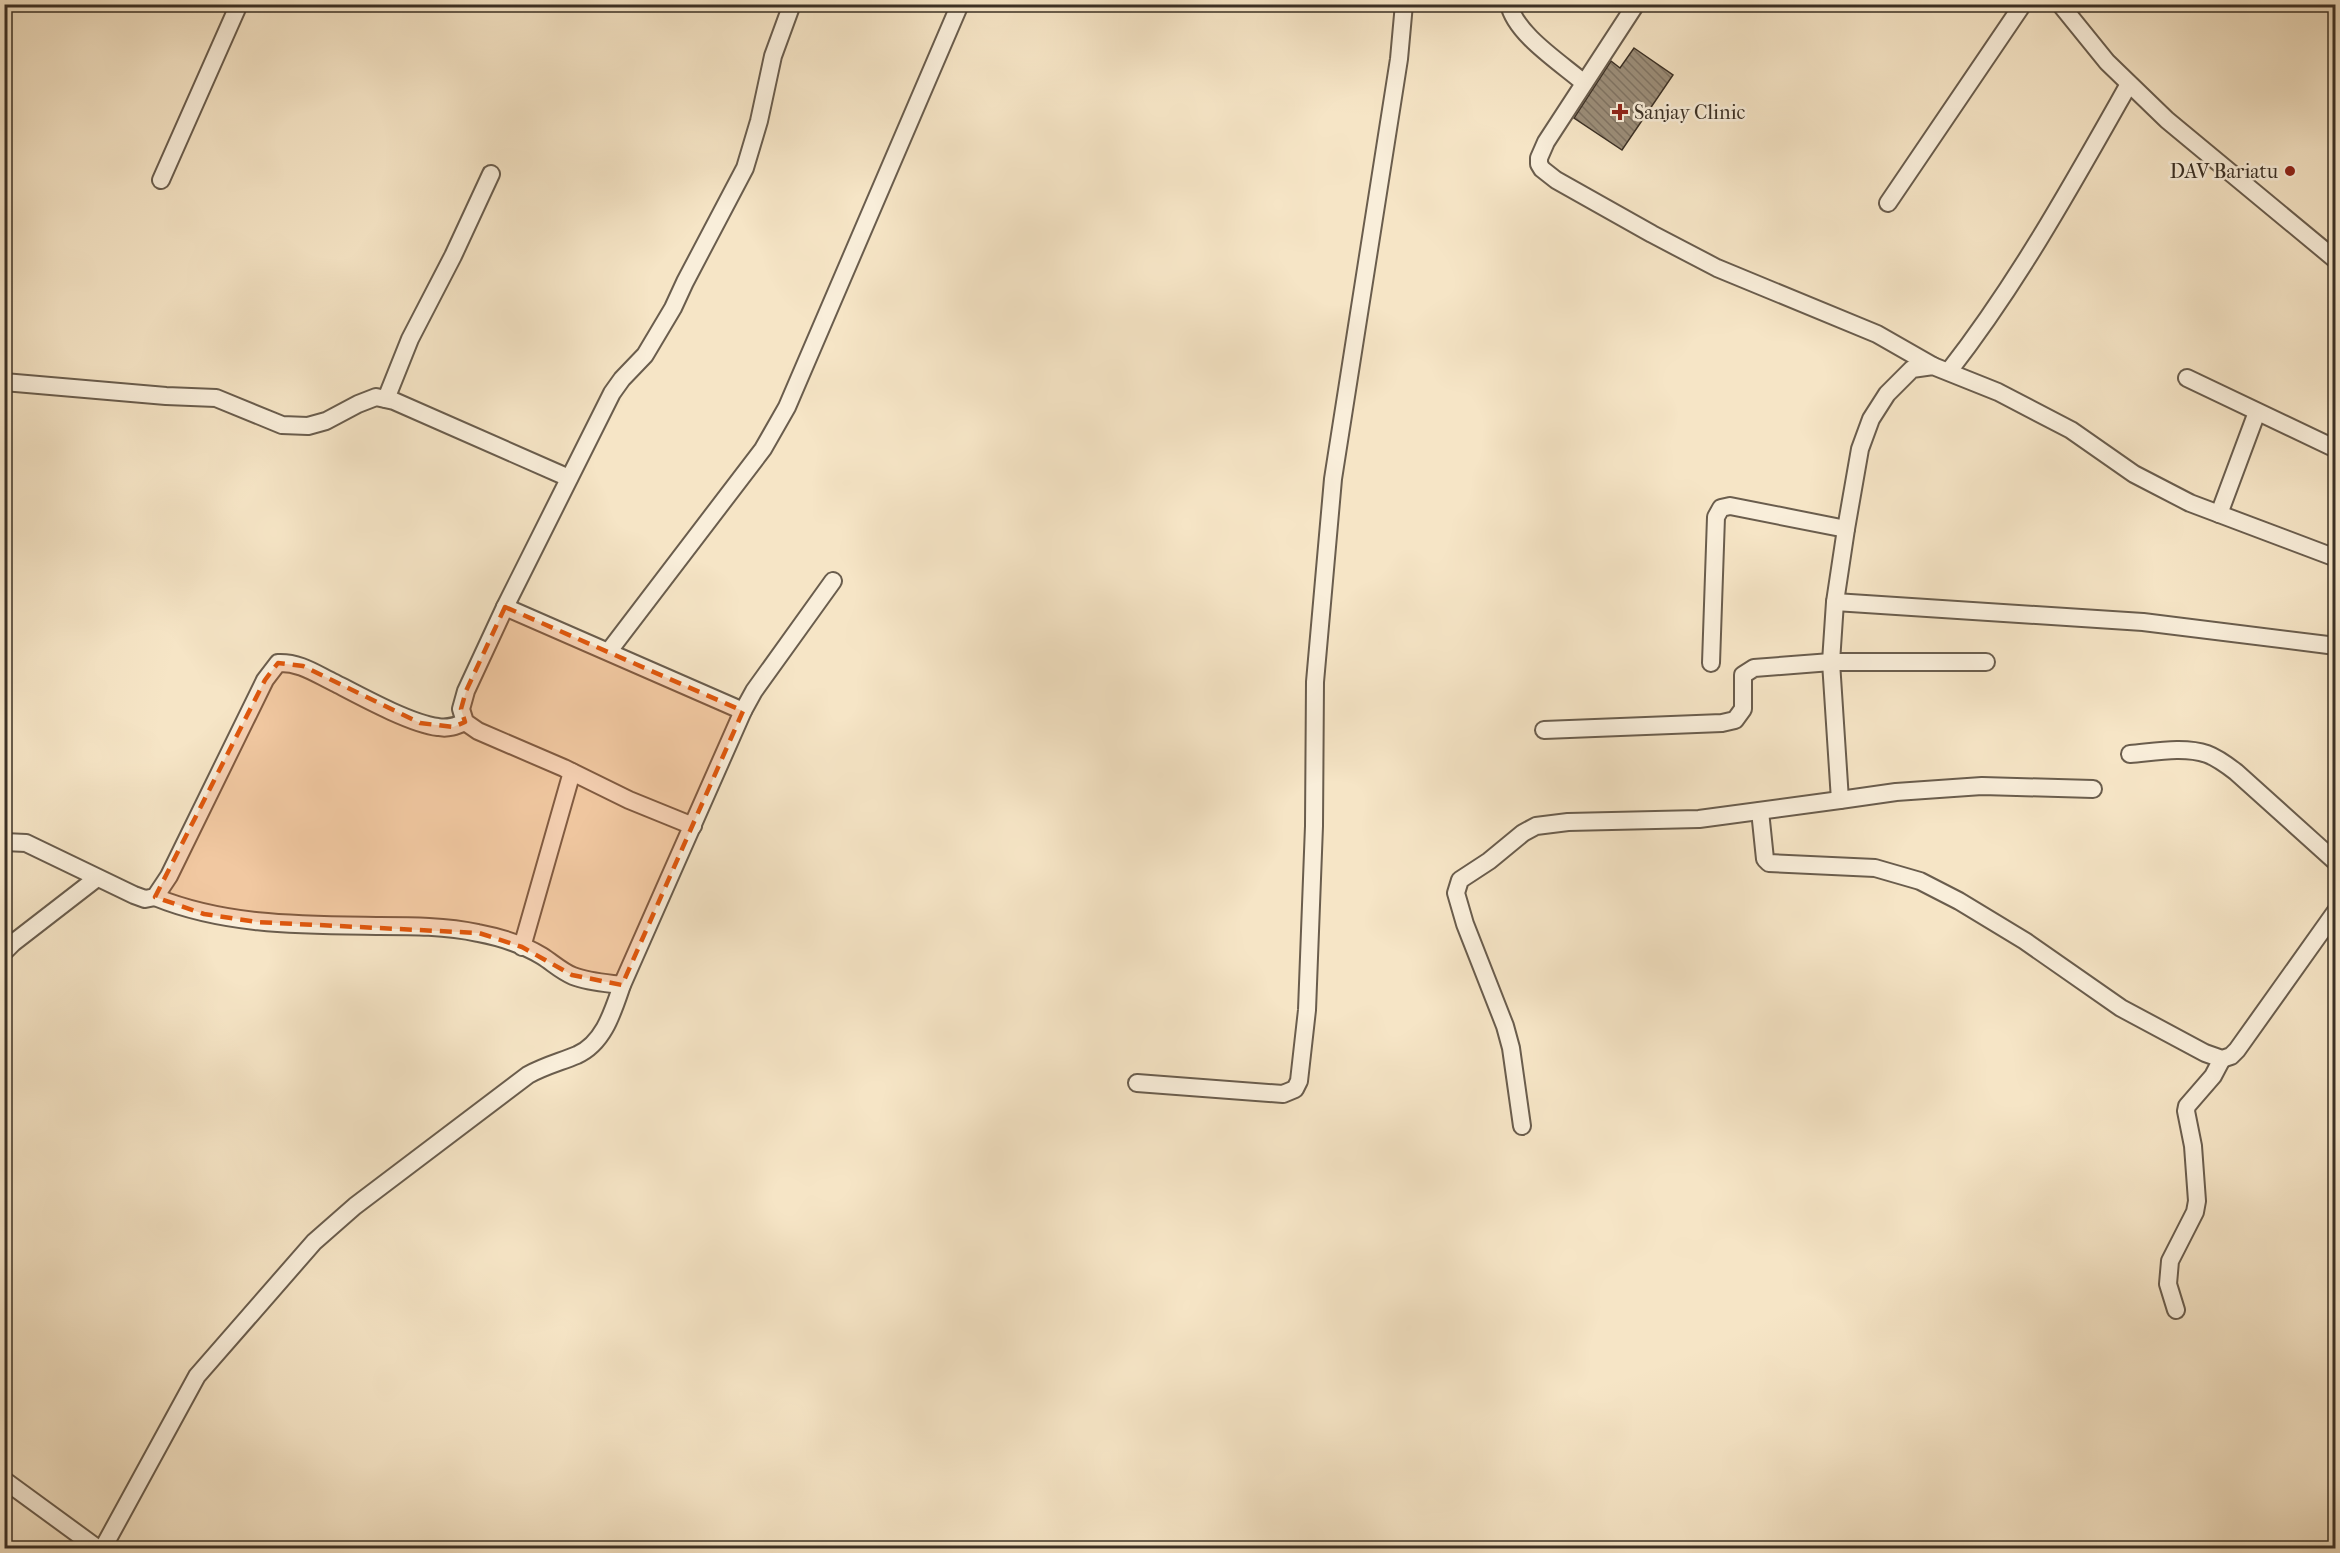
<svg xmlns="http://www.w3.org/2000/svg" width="2340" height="1553" viewBox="0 0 2340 1553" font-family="'IM FELL French Canon',serif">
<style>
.building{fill:url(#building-back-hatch);stroke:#3b3025;stroke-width:1.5}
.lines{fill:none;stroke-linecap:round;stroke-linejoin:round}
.street-casing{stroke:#6a5d4d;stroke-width:20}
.street{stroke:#f9eeda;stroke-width:16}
.marked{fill:#df570d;fill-opacity:0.2;stroke:#df570d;stroke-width:4.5;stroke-dasharray:12 8;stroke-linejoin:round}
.poi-dot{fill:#8f2418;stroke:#f9eeda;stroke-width:2}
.labels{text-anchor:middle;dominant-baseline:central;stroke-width:5;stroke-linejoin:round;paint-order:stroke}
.poi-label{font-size:20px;fill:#3b3025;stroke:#f9eeda;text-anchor:start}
</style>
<defs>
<pattern id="building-back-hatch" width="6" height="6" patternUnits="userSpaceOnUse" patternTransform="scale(1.5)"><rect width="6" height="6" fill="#9c8e79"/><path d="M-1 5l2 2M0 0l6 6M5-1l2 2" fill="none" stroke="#807463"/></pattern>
</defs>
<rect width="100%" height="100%" fill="#f6e5c6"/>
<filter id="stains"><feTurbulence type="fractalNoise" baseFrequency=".00333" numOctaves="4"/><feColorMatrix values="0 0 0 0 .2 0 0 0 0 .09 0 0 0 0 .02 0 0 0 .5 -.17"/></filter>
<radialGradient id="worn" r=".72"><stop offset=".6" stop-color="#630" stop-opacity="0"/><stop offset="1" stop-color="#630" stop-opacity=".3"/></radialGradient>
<polygon class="building" points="1634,48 1673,75 1622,150 1574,118 1611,61 1620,68"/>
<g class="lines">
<g class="street-casing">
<g id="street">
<path d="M1509 4C1515 34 1561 63 1584 83"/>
<polyline points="1636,4 1546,142 1539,158 1539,164 1542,169 1556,180 1652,234 1717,268 1877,334 1933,366"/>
<polyline points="2060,4 2107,62 2167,120 2336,260"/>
<polyline points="161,180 239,4"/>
<polyline points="1888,203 2023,4"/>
<path d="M1949 371C2019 281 2073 183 2129 84"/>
<polyline points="2187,378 2336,449"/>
<polyline points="4,382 166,396 216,398 282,425 308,426 326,421 358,404 376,397 394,401 569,478"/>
<polyline points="386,399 410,339 453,256 491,174"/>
<polyline points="2219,514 2257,412"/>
<polyline points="1835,602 2143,622 2336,646"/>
<polyline points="505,607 743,711"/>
<polyline points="609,651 763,449 787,407 960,4"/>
<polyline points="1711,663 1716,517 1721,508 1730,506 1846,529"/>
<polyline points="1544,730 1722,723 1735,720 1743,709 1743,675 1754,668 1831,662 1986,662"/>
<path d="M2130 754C2154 752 2184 746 2207 754 2218 758 2227 765 2236 772L2336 862"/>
<polyline points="2093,789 1982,786 1896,792 1840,800 1831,662 1835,602 1846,529 1860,449 1871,419 1887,394 1912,369 1933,366 1998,392 2071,430 2134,474 2190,503 2336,558"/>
<polyline points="1760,811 1765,859 1769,863 1875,868 1920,881 1959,901 2025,941 2121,1008 2205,1053 2222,1059 2231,1056 2237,1050 2336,911"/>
<polyline points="693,826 629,800 564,768 478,731 465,722 461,709 466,691 505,607 612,393 622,379 645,355 673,308 685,282 745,168 759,121 773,56 792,4"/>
<path d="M4 842 26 843 134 895 145 899 155 897 169 876 265 680 278 663C300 662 316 674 335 683 360 696 411 724 438 727 448 729 456 726 465 722"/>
<path d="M155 897C226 926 303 925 379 926 412 926 446 926 478 933 499 937 524 945 542 956 553 963 561 971 573 976 588 982 606 983 622 985"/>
<polyline points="522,947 572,772"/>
<polyline points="4,952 13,943 97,878"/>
<polyline points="1137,1083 1283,1094 1295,1089 1299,1081 1307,1010 1314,826 1315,682 1333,479 1399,59 1404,4"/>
<polyline points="1522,1126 1511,1048 1505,1026 1465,924 1456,893 1460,880 1489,861 1523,833 1536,826 1568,822 1699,819 1840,800"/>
<polyline points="2176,1310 2168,1284 2170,1261 2195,1212 2197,1201 2193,1146 2186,1111 2187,1106 2213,1076 2222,1059"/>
<polyline points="4,1480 97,1548"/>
<path d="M103 1548 197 1376 314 1242 355 1206 528 1075C544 1066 560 1062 577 1055 604 1043 613 1011 622 985L743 711 754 691 833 581"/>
</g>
</g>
<use href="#street" class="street"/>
</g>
<path class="marked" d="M505 607 743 711 622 985 572 975 522 947 479 933 257 922 204 914 155 897 265 680 278 663 303 666 420 723 453 727 465 722 461 709 466 691Z"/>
<g class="poi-dot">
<path d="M1617 103h6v6h6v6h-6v6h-6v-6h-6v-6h6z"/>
<circle cx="2290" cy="171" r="6"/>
</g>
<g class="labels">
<g class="poi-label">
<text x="1634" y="112">Sanjay Clinic</text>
<text x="2278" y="171" text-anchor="end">DAV Bariatu</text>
</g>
</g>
<rect width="2340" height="1553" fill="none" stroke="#f6e5c6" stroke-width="24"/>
<rect x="6" y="6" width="2328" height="1541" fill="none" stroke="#3b3025" stroke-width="3"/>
<rect x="12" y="12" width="2316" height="1529" fill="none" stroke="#3b3025" stroke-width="1.5"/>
<rect width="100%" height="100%" filter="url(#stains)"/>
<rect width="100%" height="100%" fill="url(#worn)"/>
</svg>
